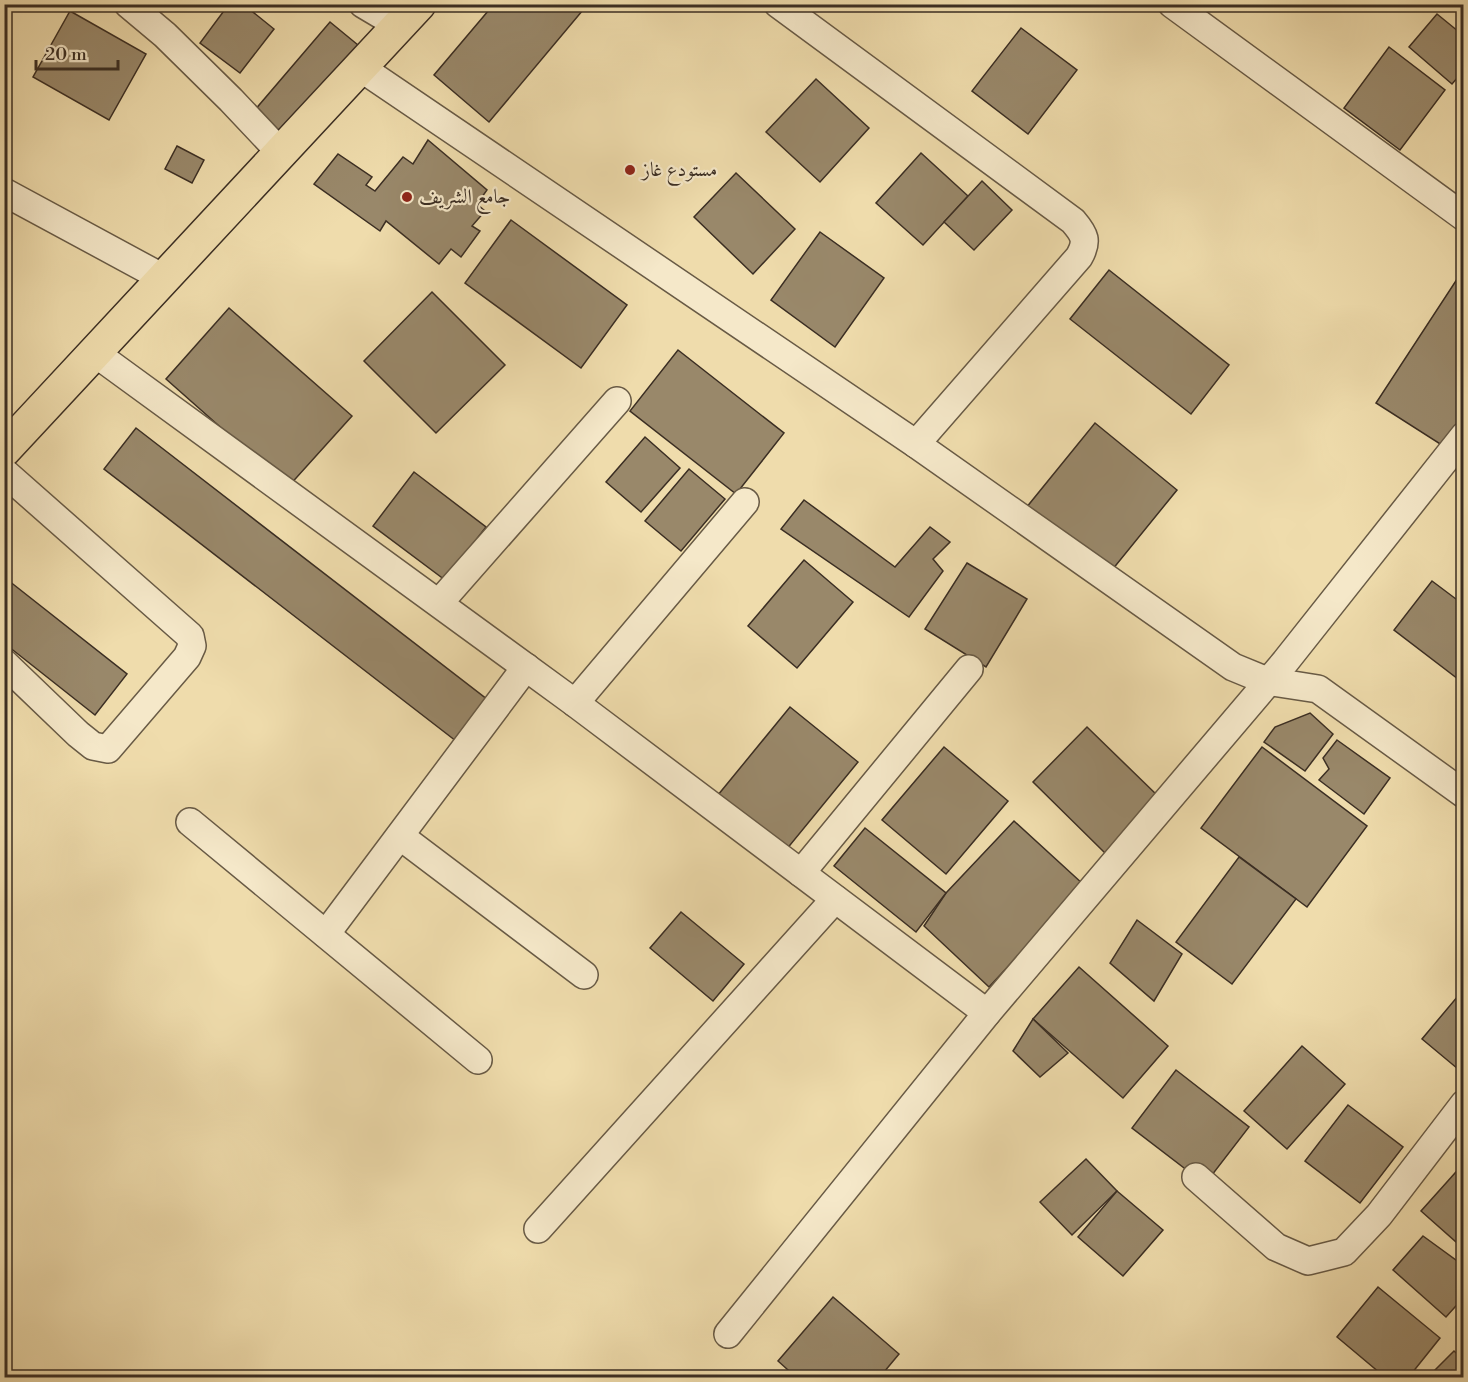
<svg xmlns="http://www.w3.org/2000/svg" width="1468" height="1382" viewBox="0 0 1468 1382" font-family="'Libre Bodoni',Amiri,serif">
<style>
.building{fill:#99886a;stroke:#3b2e23;stroke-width:1.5}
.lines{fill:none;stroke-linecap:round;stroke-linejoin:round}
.minor-casing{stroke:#685a45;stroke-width:30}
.major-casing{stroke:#3b2e23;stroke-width:36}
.minor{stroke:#f5e8c9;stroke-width:27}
.major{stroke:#efdcac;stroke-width:33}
.poi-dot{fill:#8f2418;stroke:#f5e8c9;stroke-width:2}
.labels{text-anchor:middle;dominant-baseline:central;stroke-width:4.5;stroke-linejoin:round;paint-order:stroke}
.poi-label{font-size:20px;fill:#3b2e23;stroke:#f5e8c9;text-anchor:start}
</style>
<rect width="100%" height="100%" fill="#efdcac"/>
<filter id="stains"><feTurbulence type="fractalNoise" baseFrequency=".00333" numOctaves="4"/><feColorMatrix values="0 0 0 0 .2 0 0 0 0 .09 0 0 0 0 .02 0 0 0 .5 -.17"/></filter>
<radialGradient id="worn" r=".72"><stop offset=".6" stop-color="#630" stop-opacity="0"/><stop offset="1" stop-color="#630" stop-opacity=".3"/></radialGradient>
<g class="building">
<polygon points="135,4 167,4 153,21"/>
<polygon points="229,4 243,4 274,29 240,73 200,43"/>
<polygon points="494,4 588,4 489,122 434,75"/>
<polygon points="70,11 146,54 109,120 33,77"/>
<polygon points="1437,14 1464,36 1464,70 1452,84 1409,47"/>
<polygon points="330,22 358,45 282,134 254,111"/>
<polygon points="1021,28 1077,70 1028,134 972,91"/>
<polygon points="1389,47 1445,90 1400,150 1344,108"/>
<polygon points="816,79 869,128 820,182 766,132"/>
<polygon points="428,140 487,190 477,204 485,211 472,226 480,231 461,257 451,249 439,264 386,221 380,231 314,184 338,154 372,177 366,185 375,191 403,157 413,164"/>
<polygon points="177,146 204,160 192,183 165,169"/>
<polygon points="921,153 968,196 923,245 876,203"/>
<polygon points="736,173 795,229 753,274 694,217"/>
<polygon points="982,181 1012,210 974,250 944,222"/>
<polygon points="511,220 627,305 581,368 465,283"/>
<polygon points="820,232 884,278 835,347 771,300"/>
<polygon points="1109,270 1229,365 1191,414 1070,319"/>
<polygon points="1463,270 1464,425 1448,449 1376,403"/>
<polygon points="432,292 505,365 436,433 364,361"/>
<polygon points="229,308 352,416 288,487 166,379"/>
<polygon points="678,350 784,433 736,494 630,411"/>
<polygon points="1095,423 1177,490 1108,575 1026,508"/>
<polygon points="136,428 488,700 456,741 104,469"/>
<polygon points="645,437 680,468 641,512 606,482"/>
<polygon points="689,469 725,499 681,551 645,521"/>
<polygon points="414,472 486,527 445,580 373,526"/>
<polygon points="804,500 895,567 930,527 950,542 933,559 943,571 909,617 781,529"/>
<polygon points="804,560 853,602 797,668 748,626"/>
<polygon points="967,563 1027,599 986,667 925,629"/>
<polygon points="4,577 127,674 95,715 4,643"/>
<polygon points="1432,581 1464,605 1464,672 1458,679 1394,630"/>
<polygon points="790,707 858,762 786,850 718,795"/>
<polygon points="1310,713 1333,734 1305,771 1264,742 1275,727"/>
<polygon points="1087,727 1160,798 1106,854 1033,782"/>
<polygon points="1337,740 1390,778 1364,814 1319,780 1329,769 1323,758"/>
<polygon points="944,747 1008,801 946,874 882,820"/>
<polygon points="1262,747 1367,826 1307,907 1201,828"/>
<polygon points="1014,821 1084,885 989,987 924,926 946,893"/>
<polygon points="865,828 946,893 916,932 834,866"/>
<polygon points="1239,857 1296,899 1232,984 1176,942"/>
<polygon points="681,912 744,964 713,1001 650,948"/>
<polygon points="1137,920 1182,954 1154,1001 1110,963"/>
<polygon points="1079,967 1168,1046 1123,1098 1033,1019"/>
<polygon points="1463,990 1464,991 1464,1074 1422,1039"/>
<polygon points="1033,1019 1068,1053 1040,1077 1013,1051"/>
<polygon points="1302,1046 1345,1084 1287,1149 1244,1111"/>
<polygon points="1176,1070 1249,1127 1205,1184 1132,1128"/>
<polygon points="1348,1105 1403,1147 1360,1203 1305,1161"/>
<polygon points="1086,1159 1117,1191 1072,1235 1040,1202"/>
<polygon points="1464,1163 1464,1249 1421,1211"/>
<polygon points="1117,1191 1163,1230 1123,1276 1078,1237"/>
<polygon points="1423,1236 1464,1266 1464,1297 1446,1317 1393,1270"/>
<polygon points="1378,1287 1440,1338 1408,1378 1386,1378 1337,1337"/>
<polygon points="833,1297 899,1354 879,1378 797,1378 778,1361"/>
<polygon points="1454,1351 1464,1360 1464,1378 1427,1378"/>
</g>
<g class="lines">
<g class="minor-casing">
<g id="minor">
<polyline points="128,4 165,35 231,100 281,153"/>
<polyline points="363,4 400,26"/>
<path d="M778 4 1073 221C1085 235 1088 241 1079 257L916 444"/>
<polyline points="1172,4 1464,217"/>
<polyline points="361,68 916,444 1233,667 1267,681 1318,689 1464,794"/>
<polyline points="4,192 165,279"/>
<polyline points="95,353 575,703 987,1013"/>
<polyline points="4,472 190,636 192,646 187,657 108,749 93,746 78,734 4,663"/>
<polyline points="439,603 617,401"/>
<polyline points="575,703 745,502"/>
<polyline points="190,822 478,1060"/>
<polyline points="400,836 584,975"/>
<polyline points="801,873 969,669"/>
<polyline points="326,934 526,667"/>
<polyline points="1196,1177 1276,1247 1308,1261 1344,1252 1379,1215 1464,1104"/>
<polyline points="538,1229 835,899"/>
<polyline points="728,1334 987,1013 1285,662 1464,436"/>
</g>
</g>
<g class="major-casing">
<polyline id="major" points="4,450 419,4"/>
</g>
<use href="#minor" class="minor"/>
<use href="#major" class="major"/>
</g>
<g class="poi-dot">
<circle cx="630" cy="170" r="6"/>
<circle cx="407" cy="197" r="6"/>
</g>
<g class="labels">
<g class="poi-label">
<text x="642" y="170">مستودع غاز</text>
<text x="419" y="197">جامع الشريف</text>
</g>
</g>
<rect width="1468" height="1382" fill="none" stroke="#efdcac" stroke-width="24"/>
<rect x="6" y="6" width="1456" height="1370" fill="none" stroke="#3b2e23" stroke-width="3"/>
<rect x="12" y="12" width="1444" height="1358" fill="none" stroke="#3b2e23" stroke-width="1.5"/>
<path d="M36 60v9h82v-9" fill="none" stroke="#3b2e23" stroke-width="3"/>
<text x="45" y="60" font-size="18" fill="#3b2e23" stroke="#f5e8c9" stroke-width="4.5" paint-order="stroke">20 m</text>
<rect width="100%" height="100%" filter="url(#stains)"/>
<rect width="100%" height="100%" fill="url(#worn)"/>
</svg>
